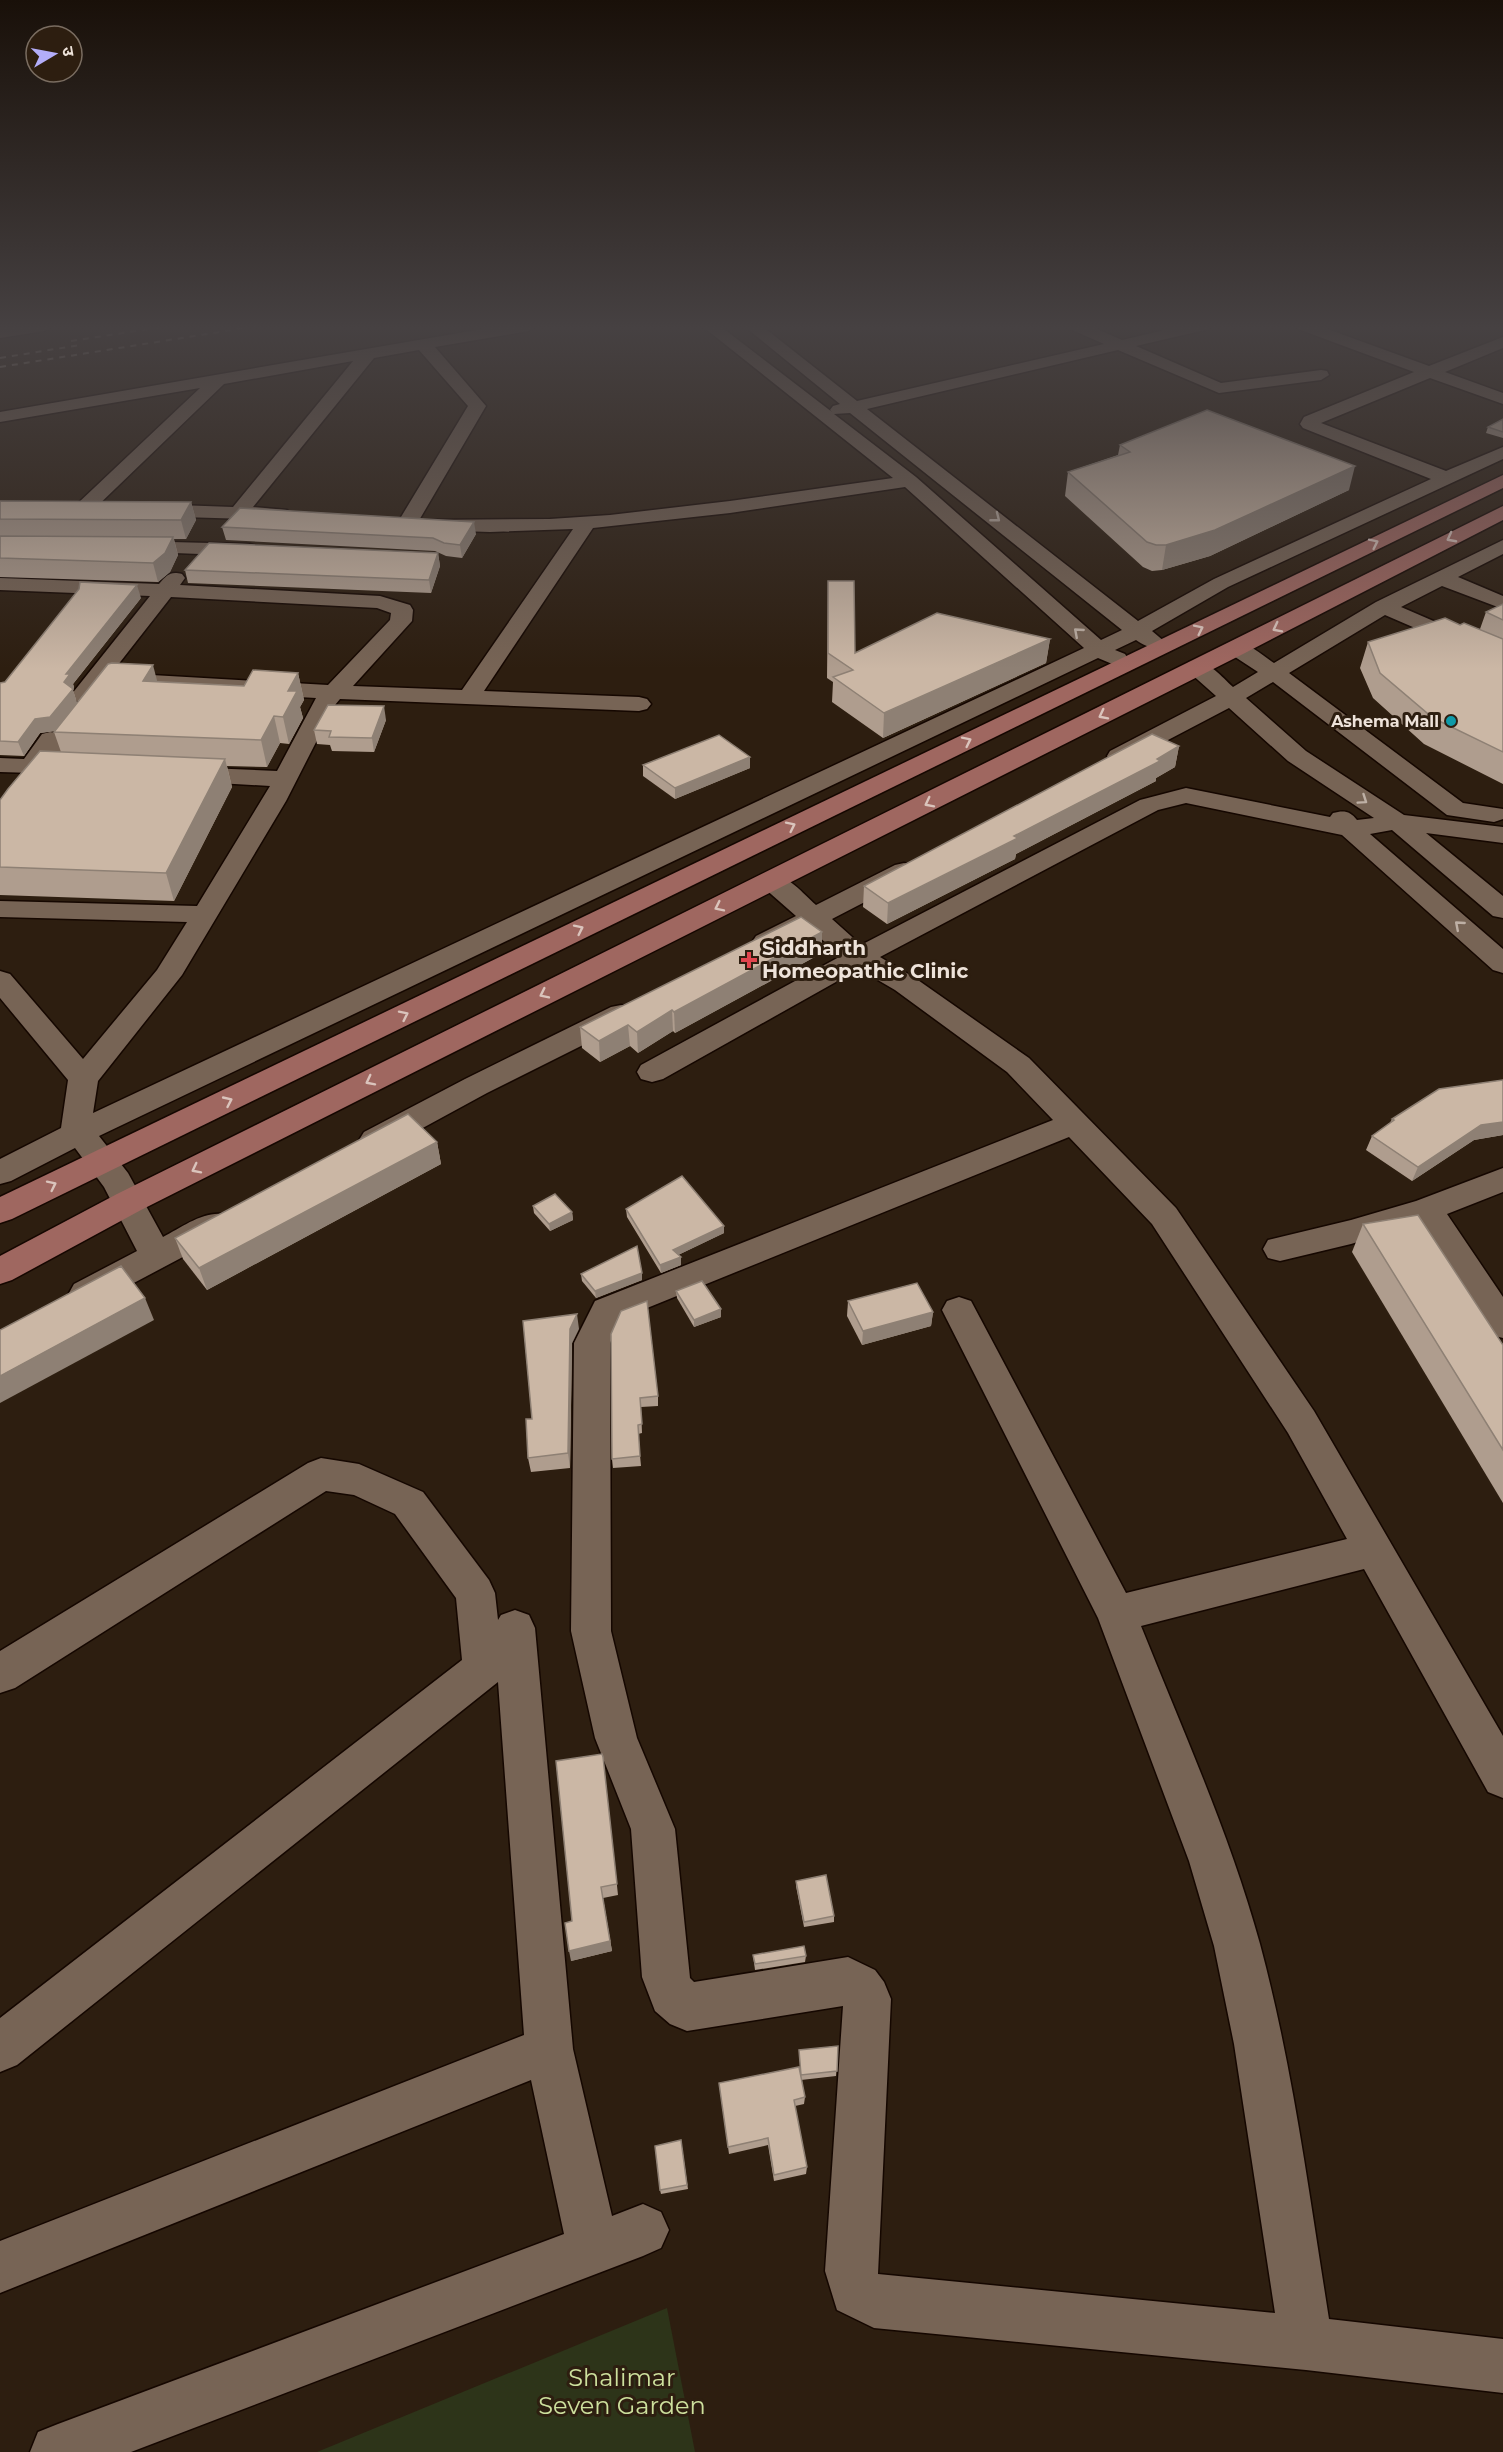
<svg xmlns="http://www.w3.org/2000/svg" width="1503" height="2452" viewBox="0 0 1503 2452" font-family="Montserrat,'Noto Sans Devanagari',sans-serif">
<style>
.green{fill:#2d3419}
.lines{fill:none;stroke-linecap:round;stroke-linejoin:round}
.minor-casing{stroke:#150700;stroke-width:3}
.major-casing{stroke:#150700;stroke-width:3}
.minor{fill:#776455;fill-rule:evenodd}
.major{fill:#9f6760;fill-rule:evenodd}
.rail{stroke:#9d9185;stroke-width:2;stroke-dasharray:6 6;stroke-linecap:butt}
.wall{fill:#af9d8e}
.shaded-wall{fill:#8e8074}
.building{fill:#cbb7a5;stroke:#8e8074;stroke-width:1.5}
.oneway{stroke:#beb0a5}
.oneway2{stroke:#dac4bc}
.culture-dot{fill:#0f9aa8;stroke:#2d1e10;stroke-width:2}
.health-dot{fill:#e0444e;stroke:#2d1e10;stroke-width:2}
.labels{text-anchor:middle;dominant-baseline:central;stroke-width:6;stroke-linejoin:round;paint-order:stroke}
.far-poi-label{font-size:16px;font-weight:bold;fill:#eee3da;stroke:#2d1e10;text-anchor:end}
.poi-label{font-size:20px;font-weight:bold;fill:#eee3da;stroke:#2d1e10;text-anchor:start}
.near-park-label{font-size:24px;fill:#cde09d;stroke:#2d1e10}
</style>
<rect width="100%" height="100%" fill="#2d1e10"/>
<polygon class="green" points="667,2308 695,2452 317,2452"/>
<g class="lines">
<g class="minor-casing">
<g id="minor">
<polygon points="13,326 52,326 44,331 0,338 0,328"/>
<polygon points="500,326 537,326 529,331 435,347 486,406 418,522 415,526 401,526 398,522 468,406 419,350 374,358 253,507 287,510 290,514 287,518 280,520 149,516 142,514 139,510 142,506 149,504 233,507 353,361 224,384 90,513 76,513 73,509 76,505 200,388 0,422 0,412"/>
<path d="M702 326H720L832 412 830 410 833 406 840 404 744 326H762L857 401 1104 344 1070 329 1068 326H1090L1122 340 1182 326H1211L1209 329 1136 346 1221 383 1321 370 1327 371 1329 375 1321 380 1219 393 1118 350 867 409 1138 621 1214 579 1431 479 1303 428 1300 424 1304 417 1414 372 1298 329 1296 326H1319L1429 366 1503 337V348L1445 372 1503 393V404L1430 378 1321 423 1446 471 1503 447V459L1228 587 1152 631 1165 642 1162 647C1151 649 1145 646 1136 640L1115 650 1125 654 1128 659 1125 664 1117 666 1098 658 99 1136 128 1173 163 1237C183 1227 205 1209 228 1215L232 1224 228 1233 98 1302 86 1306 74 1302 69 1293 74 1284 137 1251 104 1187 75 1148 11 1181 0 1184V1159L61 1128 68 1080 0 998V971L10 974 83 1059 157 970 187 922 0 917V901L197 906 270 786 183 781 174 779 171 774 174 769 183 767 277 771 316 698 120 687 115 689 59 762 75 765 78 770 75 775 66 777 33 773 0 772V758L24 759 42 734 50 732 56 733 81 702 74 700 71 695 150 596 0 590V578L159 584C167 575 170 571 182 574L185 578 180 585 380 596 410 605 413 610 412 621 353 686 462 690 573 529 490 532 430 530 423 528 420 524 423 520 550 519 610 515 730 501 893 478ZM850 413 1122 630 1101 640 916 477 834 414ZM905 487 1084 648 93 1113 98 1081 182 975 286 801 335 705 340 699 639 711 647 709 651 704 647 699 639 697 484 691 593 528 730 513ZM171 597 377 608 391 613 390 620 328 685 117 673 110 675Z"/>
<path d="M1503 540V554L1458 577 1503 596V609L1442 586 1401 607 1503 651V666L1385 615 1289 673 1463 803 1503 809V819L1494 822 1447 815 1273 682 1246 698 1306 751 1404 815 1503 827V843L1426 833 1503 896V918L1493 916 1392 830 1370 834 1503 949V973L1493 970 1342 835 1186 803 1158 810 880 957 915 978 1029 1058 1176 1208 1314 1411 1503 1736V1798L1488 1792 1364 1569 1141 1626C1183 1731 1230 1835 1260 1944 1293 2067 1309 2194 1329 2319L1503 2339V2393L1306 2370 874 2328 837 2310 825 2271 843 2006 687 2031 670 2024 655 2011 642 1977 631 1829 595 1738 571 1631 574 1343 595 1301 1053 1120 1007 1072 895 990 859 969 663 1079 652 1082 641 1079 637 1072 641 1065 841 956 811 930C794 938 776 953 756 948L752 942 756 936 796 916 763 887 759 881 763 875C785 870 801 892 816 905L895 865 904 863 913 865 917 871 913 877 832 919 861 945 1140 800 1186 788 1330 817 1333 813C1344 810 1350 811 1357 820L1374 818 1288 761 1229 708 1128 761 1119 763 1110 761 1107 756 1110 751 1216 696 1189 672 1186 667 1189 662C1207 658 1220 675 1233 687L1258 672 1229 653 1226 648 1229 643C1246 639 1260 654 1274 663L1376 602ZM1069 1137 1152 1224 1288 1433 1347 1539 1126 1593 971 1301 959 1297 947 1301 942 1310 1098 1618 1189 1861 1214 1946 1234 2044 1275 2313 878 2274 891 1999 884 1982 875 1970 848 1957 694 1982 690 1978 675 1829 637 1738 611 1631 610 1343 620 1319Z"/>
<polygon points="131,541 250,544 257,546 260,550 257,554 250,556 124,551 121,547 124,543"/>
<polygon points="621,1005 631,1007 635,1014 631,1021 487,1093 386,1148 375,1151 364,1148 359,1140 364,1132 465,1079 611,1007"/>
<polygon points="1503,1168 1503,1192 1447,1214 1503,1297 1503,1338 1491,1335 1419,1223 1351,1244 1280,1261 1268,1258 1263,1249 1268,1240 1351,1220 1416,1201"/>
<polygon points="321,1458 359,1464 423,1492 489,1580 495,1593 498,1620 501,1615 515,1610 529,1615 535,1628 573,2049 612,2216 643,2204 661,2212 669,2230 661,2248 643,2256 131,2452 30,2452 38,2432 58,2424 564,2234 531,2080 0,2293 0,2241 524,2035 498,1682 17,2065 0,2072 0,2018 462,1660 456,1598 395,1514 354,1495 326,1491 15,1688 0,1693 0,1651 308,1463"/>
</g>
</g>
<g class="major-casing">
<g id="major">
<polygon points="1503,475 1503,488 12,1219 0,1223 0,1197"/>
<polygon points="1503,506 1503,520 1245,653 141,1210 12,1280 0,1284 0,1256 117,1194"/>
</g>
</g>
<use href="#minor" class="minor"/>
<use href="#major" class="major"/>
<g class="rail">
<polyline points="71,341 168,326"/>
<polyline points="0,358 80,345"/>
<polyline points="0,367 257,326"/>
</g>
</g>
<g class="wall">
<polygon points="1503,419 1503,438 1486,433 1488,427"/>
<polygon points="1120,445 1349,490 1210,556 1162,570 1152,571 1143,567 1065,496 1068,472 1118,455"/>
<polygon points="0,501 191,502 196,520 186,539 174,539 178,555 170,572 158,582 0,577"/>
<polygon points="222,527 476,534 462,558 446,556 435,551 226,540"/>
<polygon points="438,553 440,566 431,593 188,583 185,570"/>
<polygon points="828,581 855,653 1050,639 1046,663 883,738 832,702 833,682 827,678"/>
<polygon points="141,598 73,684 74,687 73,690 77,703 158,682 244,686 298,673 304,700 300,707 303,718 289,744 280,743 267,767 227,766 232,787 174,901 0,895 0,800 61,752 54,732 55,731 40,733 24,756 0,755 0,683 5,682"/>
<polygon points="1503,604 1503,784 1424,744 1373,698 1360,668 1368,642 1460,625 1480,629 1486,612"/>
<polygon points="386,720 374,752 332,751 330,745 317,744 314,730"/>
<polygon points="1179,746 1175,767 1156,778 1156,781 1016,854 1015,859 887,924 863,907 864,886"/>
<polygon points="643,765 750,768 675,799 643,776"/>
<polygon points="822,932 822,953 675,1033 673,1031 638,1053 630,1046 600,1062 582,1048 580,1027"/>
<polygon points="1503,1080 1503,1135 1474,1140 1412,1181 1366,1150 1372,1136 1390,1123 1392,1119"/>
<polygon points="437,1142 441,1164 207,1290 183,1259 175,1238"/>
<polygon points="533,1206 572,1212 573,1220 550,1231 534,1213"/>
<polygon points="626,1209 724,1226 724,1233 678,1255 681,1265 661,1273 627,1217"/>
<polygon points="1363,1224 1503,1345 1503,1503 1352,1252"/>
<polygon points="642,1273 642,1280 596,1298 582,1281 581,1274"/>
<polygon points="676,1291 721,1317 694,1327 677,1298"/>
<polygon points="848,1301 933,1312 931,1326 862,1345 847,1316"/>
<polygon points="579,1329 572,1343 570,1468 531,1472 528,1458 532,1419"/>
<polygon points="611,1334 658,1396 658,1406 641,1407 642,1433 638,1434 641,1466 613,1468 612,1459"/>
<polygon points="603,1757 618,1895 603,1898 612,1951 571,1961 572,1921"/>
<polygon points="796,1881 834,1916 834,1922 804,1927 796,1886"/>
<polygon points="753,1955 806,1956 805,1962 755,1970"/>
<polygon points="838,2046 836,2076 801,2080 805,2097 804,2104 795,2106 807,2167 806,2174 774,2181 768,2145 729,2154 719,2083 801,2075 799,2050"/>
<polygon points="681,2140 688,2189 661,2194 660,2190"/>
</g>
<g class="shaded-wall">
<polygon points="1355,466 1349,490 1210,556 1162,570 1166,545"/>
<polygon points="191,502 196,520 186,539 181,520"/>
<polygon points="474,522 476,534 462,558 460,545"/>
<polygon points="173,537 178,555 170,572 158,582 153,563"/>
<polygon points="438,553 440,566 431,593 429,580"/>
<polygon points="137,585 141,598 73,684 74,687 73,690 77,703 55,731 40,733 24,756 18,742 35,719 64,682 66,674"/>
<polygon points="1050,639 1046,663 883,738 884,713"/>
<polygon points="153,665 160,692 143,681"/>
<polygon points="298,673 304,700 300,707 303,718 289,744 283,717 288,691"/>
<polygon points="384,706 386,720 374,752 372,738"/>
<polygon points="274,716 280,743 267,767 261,740"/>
<polygon points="1179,746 1175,767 1156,778 1156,781 1016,854 1015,859 887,924 888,903 1157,759"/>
<polygon points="750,757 750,768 675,799 675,788"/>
<polygon points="225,759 232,787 174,901 166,873"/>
<polygon points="822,932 822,953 675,1033 674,1012"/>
<polygon points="672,1010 673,1031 638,1053 637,1032"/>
<polygon points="628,1025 630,1046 600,1062 599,1041"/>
<polygon points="1503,1122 1503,1135 1474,1140 1412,1181 1418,1167 1481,1125"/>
<polygon points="437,1142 441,1164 207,1290 199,1268"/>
<polygon points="572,1212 573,1220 550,1231 549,1224"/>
<polygon points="724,1226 724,1233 674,1257 673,1250"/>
<polygon points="681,1257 681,1265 661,1273 660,1265"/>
<polygon points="642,1273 642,1280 596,1298 595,1291"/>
<polygon points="145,1298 154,1320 0,1403 0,1376"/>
<polygon points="721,1309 721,1317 694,1327 694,1320"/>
<polygon points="933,1312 931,1326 862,1345 863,1331"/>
<polygon points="577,1314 579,1329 572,1343 570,1468 568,1453 570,1329"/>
<polygon points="601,1887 612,1951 571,1961 569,1951"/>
</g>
<g class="building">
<polygon points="1207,410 1355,466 1215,530 1166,545 1156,545 1147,542 1068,472 1130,452 1120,445"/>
<polygon points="1503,419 1503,432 1488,427"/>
<polygon points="0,501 191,502 181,520 0,519"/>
<polygon points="240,508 474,522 460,545 444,543 433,538 222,527"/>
<polygon points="0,536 173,537 165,553 153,563 0,558"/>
<polygon points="209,543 438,553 429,580 185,570"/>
<polygon points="828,581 854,581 855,653 937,613 1050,639 884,713 833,677 853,670 828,653"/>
<polygon points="80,582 137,585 66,674 70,674 64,682 73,689 50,717 35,719 18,742 0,741 0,683 5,682 79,589"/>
<polygon points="1503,604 1503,620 1486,612"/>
<polygon points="1445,618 1460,625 1464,623 1503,639 1503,752 1433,718 1380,673 1368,642"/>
<polygon points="112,663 153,665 143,681 244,686 253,670 298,673 288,691 297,691 283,717 274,716 261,740 54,732 108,664"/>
<polygon points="328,705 384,706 372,738 329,737 331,731 314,730"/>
<polygon points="1152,734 1179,746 1157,759 1160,761 1014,836 1018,838 888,903 864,886"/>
<polygon points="719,735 750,757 675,788 643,765"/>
<polygon points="40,751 225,759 166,873 0,867 0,800 8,789"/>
<polygon points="801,917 822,932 674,1012 672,1010 637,1032 628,1025 599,1041 580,1027"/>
<polygon points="1503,1080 1503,1122 1481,1125 1418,1167 1372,1136 1394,1120 1392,1119 1439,1089"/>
<polygon points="408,1114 437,1142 199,1268 175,1238"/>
<polygon points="682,1176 724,1226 673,1250 681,1257 660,1265 626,1209"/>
<polygon points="555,1194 572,1212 549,1224 533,1206"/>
<polygon points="1418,1215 1503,1345 1503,1450 1363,1224"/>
<polygon points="637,1246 642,1273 595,1291 581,1274"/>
<polygon points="121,1266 145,1298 0,1376 0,1330"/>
<polygon points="702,1281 721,1309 694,1320 676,1291"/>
<polygon points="917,1283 933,1312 863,1331 848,1301"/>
<polygon points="647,1301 658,1396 640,1398 642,1424 638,1425 640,1456 612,1459 611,1334 621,1311"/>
<polygon points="577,1314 570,1329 568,1453 528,1458 526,1419 532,1419 523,1321"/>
<polygon points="602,1754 603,1757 617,1884 601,1887 610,1941 569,1951 565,1923 572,1921 556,1761"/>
<polygon points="826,1875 834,1916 804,1922 796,1881"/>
<polygon points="804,1946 806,1956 755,1964 753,1955"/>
<polygon points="838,2046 837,2071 801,2075 799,2050"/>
<polygon points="799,2067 805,2097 794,2100 807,2167 774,2175 768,2138 728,2147 719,2083"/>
<polygon points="681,2140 687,2185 660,2190 655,2146"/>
</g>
<defs><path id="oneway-chevron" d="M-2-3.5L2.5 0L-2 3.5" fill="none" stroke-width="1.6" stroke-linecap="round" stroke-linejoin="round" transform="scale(1.5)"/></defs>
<g class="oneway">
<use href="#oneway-chevron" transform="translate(996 518) rotate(38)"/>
<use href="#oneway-chevron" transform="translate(1078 632) rotate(-139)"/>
<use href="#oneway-chevron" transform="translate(1363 800) rotate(34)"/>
<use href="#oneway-chevron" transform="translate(1459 925) rotate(-139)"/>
</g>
<g class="oneway2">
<use href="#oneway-chevron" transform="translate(1451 538) rotate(152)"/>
<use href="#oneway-chevron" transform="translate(1374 543) rotate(-26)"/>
<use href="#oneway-chevron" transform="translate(1277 628) rotate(153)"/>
<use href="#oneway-chevron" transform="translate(1199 629) rotate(-26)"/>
<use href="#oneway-chevron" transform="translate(1103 715) rotate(153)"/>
<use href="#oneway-chevron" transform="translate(967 741) rotate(-26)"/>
<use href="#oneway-chevron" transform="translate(929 803) rotate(153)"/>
<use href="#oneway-chevron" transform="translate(791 826) rotate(-26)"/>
<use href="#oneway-chevron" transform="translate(719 907) rotate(154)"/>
<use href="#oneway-chevron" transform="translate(579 929) rotate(-26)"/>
<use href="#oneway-chevron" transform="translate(544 994) rotate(154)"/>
<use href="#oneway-chevron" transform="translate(404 1015) rotate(-26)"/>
<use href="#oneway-chevron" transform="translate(370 1081) rotate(153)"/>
<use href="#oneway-chevron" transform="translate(228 1101) rotate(-25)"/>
<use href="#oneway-chevron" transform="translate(196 1169) rotate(153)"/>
<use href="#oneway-chevron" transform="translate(52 1185) rotate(-26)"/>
</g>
<linearGradient id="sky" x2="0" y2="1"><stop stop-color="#191009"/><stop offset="0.49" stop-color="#464142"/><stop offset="1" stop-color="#464142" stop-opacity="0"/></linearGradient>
<rect width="1503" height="669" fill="url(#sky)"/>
<circle class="culture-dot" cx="1451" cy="721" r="6"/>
<path class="health-dot" d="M746 951h6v6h6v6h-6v6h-6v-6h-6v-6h6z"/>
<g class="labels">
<g class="far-poi-label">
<text x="1439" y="721">Ashema Mall</text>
</g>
<g class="poi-label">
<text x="762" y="948">Siddharth<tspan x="762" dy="23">Homeopathic Clinic</tspan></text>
</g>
<g class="near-park-label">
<text x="622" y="2377">Shalimar<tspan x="622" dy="28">Seven Garden</tspan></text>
</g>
</g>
<g transform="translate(54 54) rotate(80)"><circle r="28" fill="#2d1e10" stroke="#7a6d61" stroke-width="1.5"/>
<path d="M0-4.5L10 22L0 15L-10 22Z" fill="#b3adf9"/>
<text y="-9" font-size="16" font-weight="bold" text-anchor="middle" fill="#eee3da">उ</text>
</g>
</svg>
